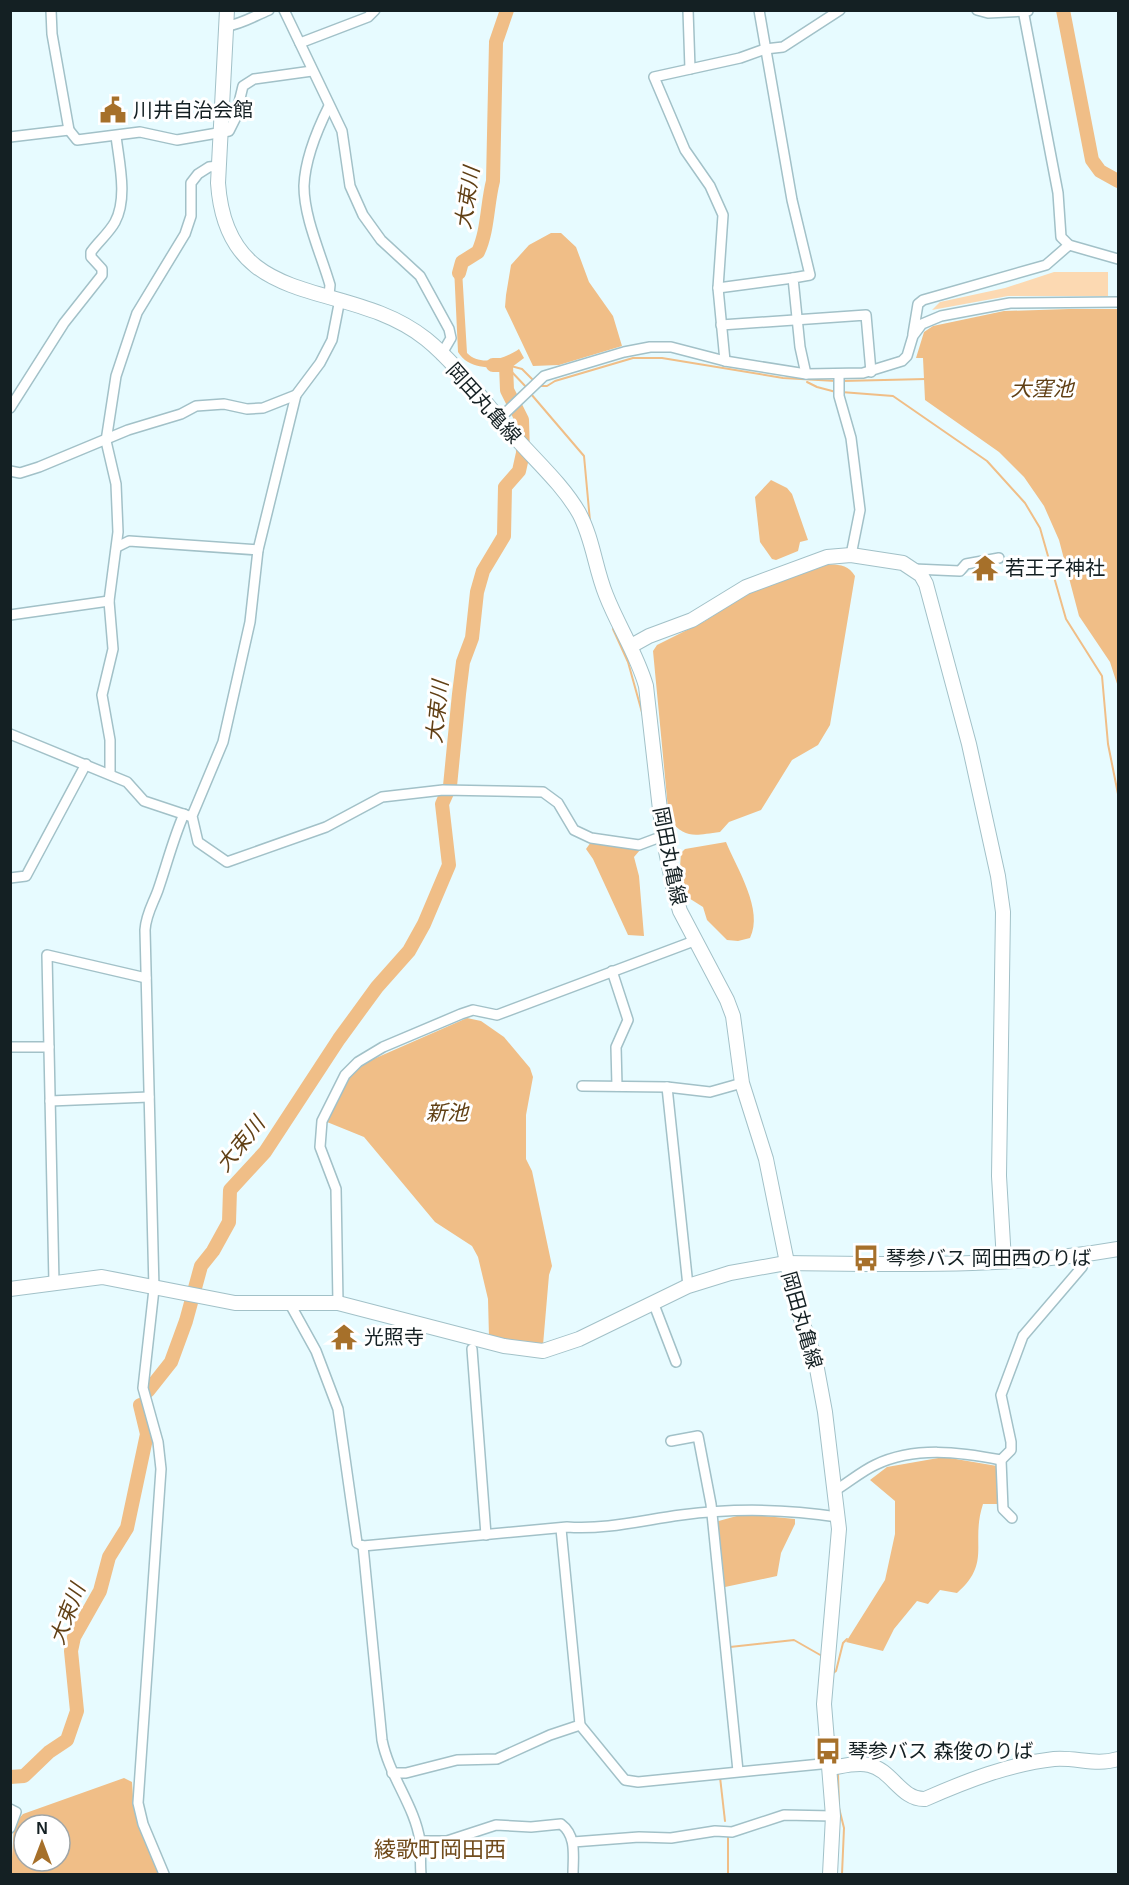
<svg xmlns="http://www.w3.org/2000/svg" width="1129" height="1885" viewBox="0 0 1129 1885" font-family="Helvetica,'Noto Sans JP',sans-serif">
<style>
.grass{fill:#fcd9b2}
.water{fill:#f0be87;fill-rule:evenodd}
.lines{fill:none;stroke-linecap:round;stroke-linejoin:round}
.stream{stroke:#f0be87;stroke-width:2}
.river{stroke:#f0be87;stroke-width:14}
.street-casing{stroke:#a2c1c8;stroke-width:12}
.secondary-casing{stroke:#a2c1c8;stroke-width:16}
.street{stroke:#fff;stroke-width:9}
.secondary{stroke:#fff;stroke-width:14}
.labels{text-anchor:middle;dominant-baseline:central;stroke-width:6;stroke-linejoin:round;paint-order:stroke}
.poi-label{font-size:20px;fill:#142023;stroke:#fff;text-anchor:start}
.street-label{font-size:20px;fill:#142023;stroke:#fff}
.water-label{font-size:21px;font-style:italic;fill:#614015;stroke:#fff}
.quarter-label{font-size:22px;fill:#714c1d;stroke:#fff}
</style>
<rect width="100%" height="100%" fill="#e7fbff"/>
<polygon class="grass" points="1054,272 1108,272 1108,296 1008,296 932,310 940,302 1005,288"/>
<g class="water">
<polygon points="551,233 561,233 576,247 589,282 613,316 622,346 559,365 533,366 505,307 506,295 511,265 529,245"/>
<path d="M464 255 467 261 462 270 467 353C480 367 505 359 519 349L524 358 508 370C488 366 469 370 458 352L454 267Z"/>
<polygon points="1069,309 1118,309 1118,687 1110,662 1079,616 1059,540 1044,506 1024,477 999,452 925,400 923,358 916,358 924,332 933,326 1004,311"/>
<polygon points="771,480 787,488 792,494 808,540 800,542 798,551 776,560 772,559 760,542 755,497"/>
<path d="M815 565C831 565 846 561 855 576L830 725 818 745 792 760 761 810 729 822 720 832C695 835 686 840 669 819L653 651 657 645 705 621 750 592Z"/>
<polygon points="591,842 640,850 634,857 639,876 644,936 628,935 593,859 586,849"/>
<path d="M726 842C737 869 764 910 750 938L738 941 727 940 707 920 703 907 684 895 679 881 681 853 685 849Z"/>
<polygon points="467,1018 481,1021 504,1037 530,1068 533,1077 526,1115 526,1159 532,1171 552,1266 549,1275 543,1345 489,1337 488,1299 478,1257 472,1246 435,1222 364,1137 327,1122 352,1072 369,1061"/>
<path d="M944 1457 997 1466V1504H983C970 1544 992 1562 957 1593L940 1590 928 1604 917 1601 894 1629 883 1651 846 1642 885 1580 895 1534V1501L870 1480 887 1467Z"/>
<polygon points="744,1514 795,1519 795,1524 781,1553 777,1576 725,1587 715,1522"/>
<path d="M124 1778 132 1782 134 1811 159 1874H11L14 1824 23 1814ZM24 1825H60V1861H24Z"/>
</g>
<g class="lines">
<g class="stream">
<polyline points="511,366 522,369 535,382"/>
<polyline points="507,367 528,389"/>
<polyline points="842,381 926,379"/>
<polyline points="807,382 817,387 836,392"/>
<polyline points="540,386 547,386 555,381 633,358 662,358 783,378 836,381"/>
<polyline points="841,392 893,396 987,461 1025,503 1040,528 1066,619 1102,676 1108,744 1118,794"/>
<polyline points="531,394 584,456 590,521"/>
<polyline points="613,629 628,662 643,716"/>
<polyline points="730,1644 730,1647 794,1640 822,1656"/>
<polyline points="832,1674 836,1671 843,1643 847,1639"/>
<polyline points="832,1728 837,1761"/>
<polyline points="838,1773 839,1808 844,1828 842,1874"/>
<polyline points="720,1777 725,1821"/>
<polyline points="728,1874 728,1836"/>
</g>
<g class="river">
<polyline points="1063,10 1092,160 1100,171 1118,181"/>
<path d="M459 273 462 262 478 252C488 231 487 204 493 181L496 42 507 10"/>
<polyline points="148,1391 171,1362 186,1321 201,1266 213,1251 229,1222 230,1190 265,1152 339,1039 377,987 409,951 424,924 449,865 442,804 450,786 459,694 463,662 472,638 477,592 483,571 504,536 505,487 519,471 523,453 522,420 507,390 506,365 493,365"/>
<polyline points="10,1777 24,1776 49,1752 67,1740 77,1711 71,1651 74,1637 100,1591 109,1557 127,1528 147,1434 140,1405"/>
</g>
<g class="street-casing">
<g id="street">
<polyline points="51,10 52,34 69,130 77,140 140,132 177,140 229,131 235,119 243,86 254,79 312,71"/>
<polyline points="284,10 342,131 350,186 363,215 381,240 420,276 449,329 451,338 441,355"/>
<polyline points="688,10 690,69"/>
<polyline points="759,10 792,200 810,275 793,278 800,347 806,374"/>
<polyline points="977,10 988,13 1028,11"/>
<polyline points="1023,10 1058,193 1061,237 1069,245 1118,259"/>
<path d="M227 26C242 24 254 16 269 10"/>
<polyline points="300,43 368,17 375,10"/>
<path d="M329 106C317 130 305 158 304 186 304 218 321 254 330 285L329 295"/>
<polyline points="10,137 69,130"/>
<polyline points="718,288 793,278"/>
<polyline points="340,299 332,340 320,363 296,395 258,550 250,622 223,742 192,816 198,842 227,862 326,827 382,797 443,790 543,792 558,803 574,830 591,838 639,845 663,836"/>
<polyline points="721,325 866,315 871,372"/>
<polyline points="913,334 918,304 923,300 1046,265 1069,245"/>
<polyline points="725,361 718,288 723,215 710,186 685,150 654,77 740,58 765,49 783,47 840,10"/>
<polyline points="839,374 839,396 851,438 860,510 851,555"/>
<path d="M10 408 64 323 102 275V269L91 257V252C98 242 109 233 115 222 128 198 119 162 116 136"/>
<polyline points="499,419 544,376 624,352 650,347 671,347 725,361 806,374 863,373 902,361 907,356 913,336 922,324 941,316 1010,303 1118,302"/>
<polyline points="10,471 20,473 39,467 128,430 181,414 196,406 224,404 247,409 263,408 296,395"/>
<polyline points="117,547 129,541 258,550"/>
<polyline points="914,569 960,571 966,564 999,558"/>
<polyline points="10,615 109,601"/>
<polyline points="10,734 127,782 144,801 189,816"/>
<polyline points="110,774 110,740 102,695 113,649 109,601 118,532 116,484 106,441 116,376 137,313 185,234 191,216 191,183 198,174 209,167 218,166"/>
<polyline points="10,878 26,876 86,764"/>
<polyline points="612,971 628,1020 616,1047 617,1086"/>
<polyline points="10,1047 49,1047"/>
<polyline points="582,1086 667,1087 710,1092 742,1083"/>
<polyline points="667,1087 688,1286"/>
<polyline points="50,1101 149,1097"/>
<polyline points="54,1283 47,955 146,978"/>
<polyline points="653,1302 676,1362"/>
<polyline points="338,1303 336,1189 320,1147 322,1121 345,1075 358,1062 383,1047 461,1014 473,1010 497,1015 694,941"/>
<path d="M290 1304 316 1351 338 1409 357 1543 363 1546 567 1527C606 1530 643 1520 681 1515 734 1508 786 1509 838 1517"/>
<polyline points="472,1349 486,1535"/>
<polyline points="671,1441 698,1436 711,1504 738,1771"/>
<polyline points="1001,1460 1011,1450 1011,1442 1001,1395 1023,1336 1082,1267 1086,1255"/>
<polyline points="1001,1460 1003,1509 1012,1518"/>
<path d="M836 1490C849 1482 862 1471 875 1465 915 1446 960 1452 1001 1460"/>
<polyline points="561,1529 580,1725 625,1780 638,1782 831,1763"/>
<path d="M363 1546 382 1740C389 1776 415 1806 420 1841 421 1852 420 1864 421 1874"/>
<polyline points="392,1773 406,1773 457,1760 497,1759 550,1735 580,1725"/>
<polyline points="10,1809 16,1812 10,1828"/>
<path d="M420 1841H447L496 1825 531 1827 561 1824C577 1836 573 1856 573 1874"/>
<polyline points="573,1842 639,1837 671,1838 715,1831 732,1832 784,1815 833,1816"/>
<path d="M164 1874 143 1824 138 1803 161 1469 158 1442 143 1388 154 1289 145 930C146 914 153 904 158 890 167 864 173 839 184 814"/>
</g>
</g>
<g class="secondary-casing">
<g id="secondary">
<path d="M227 10 218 183C227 315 347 276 426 339 457 364 488 407 515 437 536 461 563 485 579 513 593 539 595 568 606 595 618 626 637 654 646 686L663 836 674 891 680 911 727 1000 733 1016 742 1083 766 1159 795 1302 815 1358 825 1412 839 1529 824 1704 833 1816 830 1874"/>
<polyline points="631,646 649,636 692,620 746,587 827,557 851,555 903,563 921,575 926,584 969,744 998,876 1003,912 999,1176 1004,1261"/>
<path d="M10 1289 102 1277 235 1303H338L504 1346 543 1351 579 1339 688 1286 730 1273 786 1263C897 1264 1010 1268 1118 1249"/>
<path d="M831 1768C843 1766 857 1762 869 1765 892 1770 901 1800 925 1799 966 1781 1009 1764 1054 1759 1076 1757 1096 1766 1118 1759"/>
</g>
</g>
<use href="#street" class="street"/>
<use href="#secondary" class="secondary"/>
</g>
<defs>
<g id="civic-bare" transform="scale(2.07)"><path d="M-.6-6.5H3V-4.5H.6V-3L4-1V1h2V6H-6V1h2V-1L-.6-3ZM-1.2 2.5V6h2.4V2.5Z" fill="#a6702a" stroke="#fff" stroke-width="2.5" paint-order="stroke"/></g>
<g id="temple-bare" transform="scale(2.07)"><path d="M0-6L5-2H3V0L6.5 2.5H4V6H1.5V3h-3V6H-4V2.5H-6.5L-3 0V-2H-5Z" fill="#a6702a" stroke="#fff" stroke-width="2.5" paint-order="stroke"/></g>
<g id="bus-bare" transform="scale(2.07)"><path d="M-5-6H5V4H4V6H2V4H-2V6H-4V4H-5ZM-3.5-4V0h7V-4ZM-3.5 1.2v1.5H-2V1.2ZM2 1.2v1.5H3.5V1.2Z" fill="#a6702a" stroke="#fff" stroke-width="2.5" paint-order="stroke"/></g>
</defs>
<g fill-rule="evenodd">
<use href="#civic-bare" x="113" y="110"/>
<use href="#temple-bare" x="985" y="568"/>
<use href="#bus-bare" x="866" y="1258"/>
<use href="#temple-bare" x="344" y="1337"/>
<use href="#bus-bare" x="828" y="1751"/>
</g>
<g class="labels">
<g class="poi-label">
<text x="133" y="110">川井自治会館</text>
<text x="1005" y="568">若王子神社</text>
<text x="886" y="1258">琴参バス 岡田西のりば</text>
<text x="364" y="1337">光照寺</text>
<text x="848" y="1751">琴参バス 森俊のりば</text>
</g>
<g class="street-label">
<text transform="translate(484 403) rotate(48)">岡田丸亀線</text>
<text transform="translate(670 856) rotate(79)">岡田丸亀線</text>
<text transform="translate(802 1320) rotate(74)">岡田丸亀線</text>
</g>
<g class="water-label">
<text transform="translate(467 198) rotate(-82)">大束川</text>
<text x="1042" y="388">大窪池</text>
<text transform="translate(437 712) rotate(-84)">大束川</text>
<text x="447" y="1112">新池</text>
<text transform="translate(240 1144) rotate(-51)">大束川</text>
<text transform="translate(67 1614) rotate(-69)">大束川</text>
</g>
<g class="quarter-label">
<text x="440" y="1849">綾歌町岡田西</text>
</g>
</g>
<rect width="1129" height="1885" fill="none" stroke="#142023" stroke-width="24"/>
<g transform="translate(42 1843)"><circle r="28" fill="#ffffff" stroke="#a1a6a7" stroke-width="1.5"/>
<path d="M0-4.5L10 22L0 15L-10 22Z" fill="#a6702a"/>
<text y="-9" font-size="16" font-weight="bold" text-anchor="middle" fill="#142023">N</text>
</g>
</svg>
